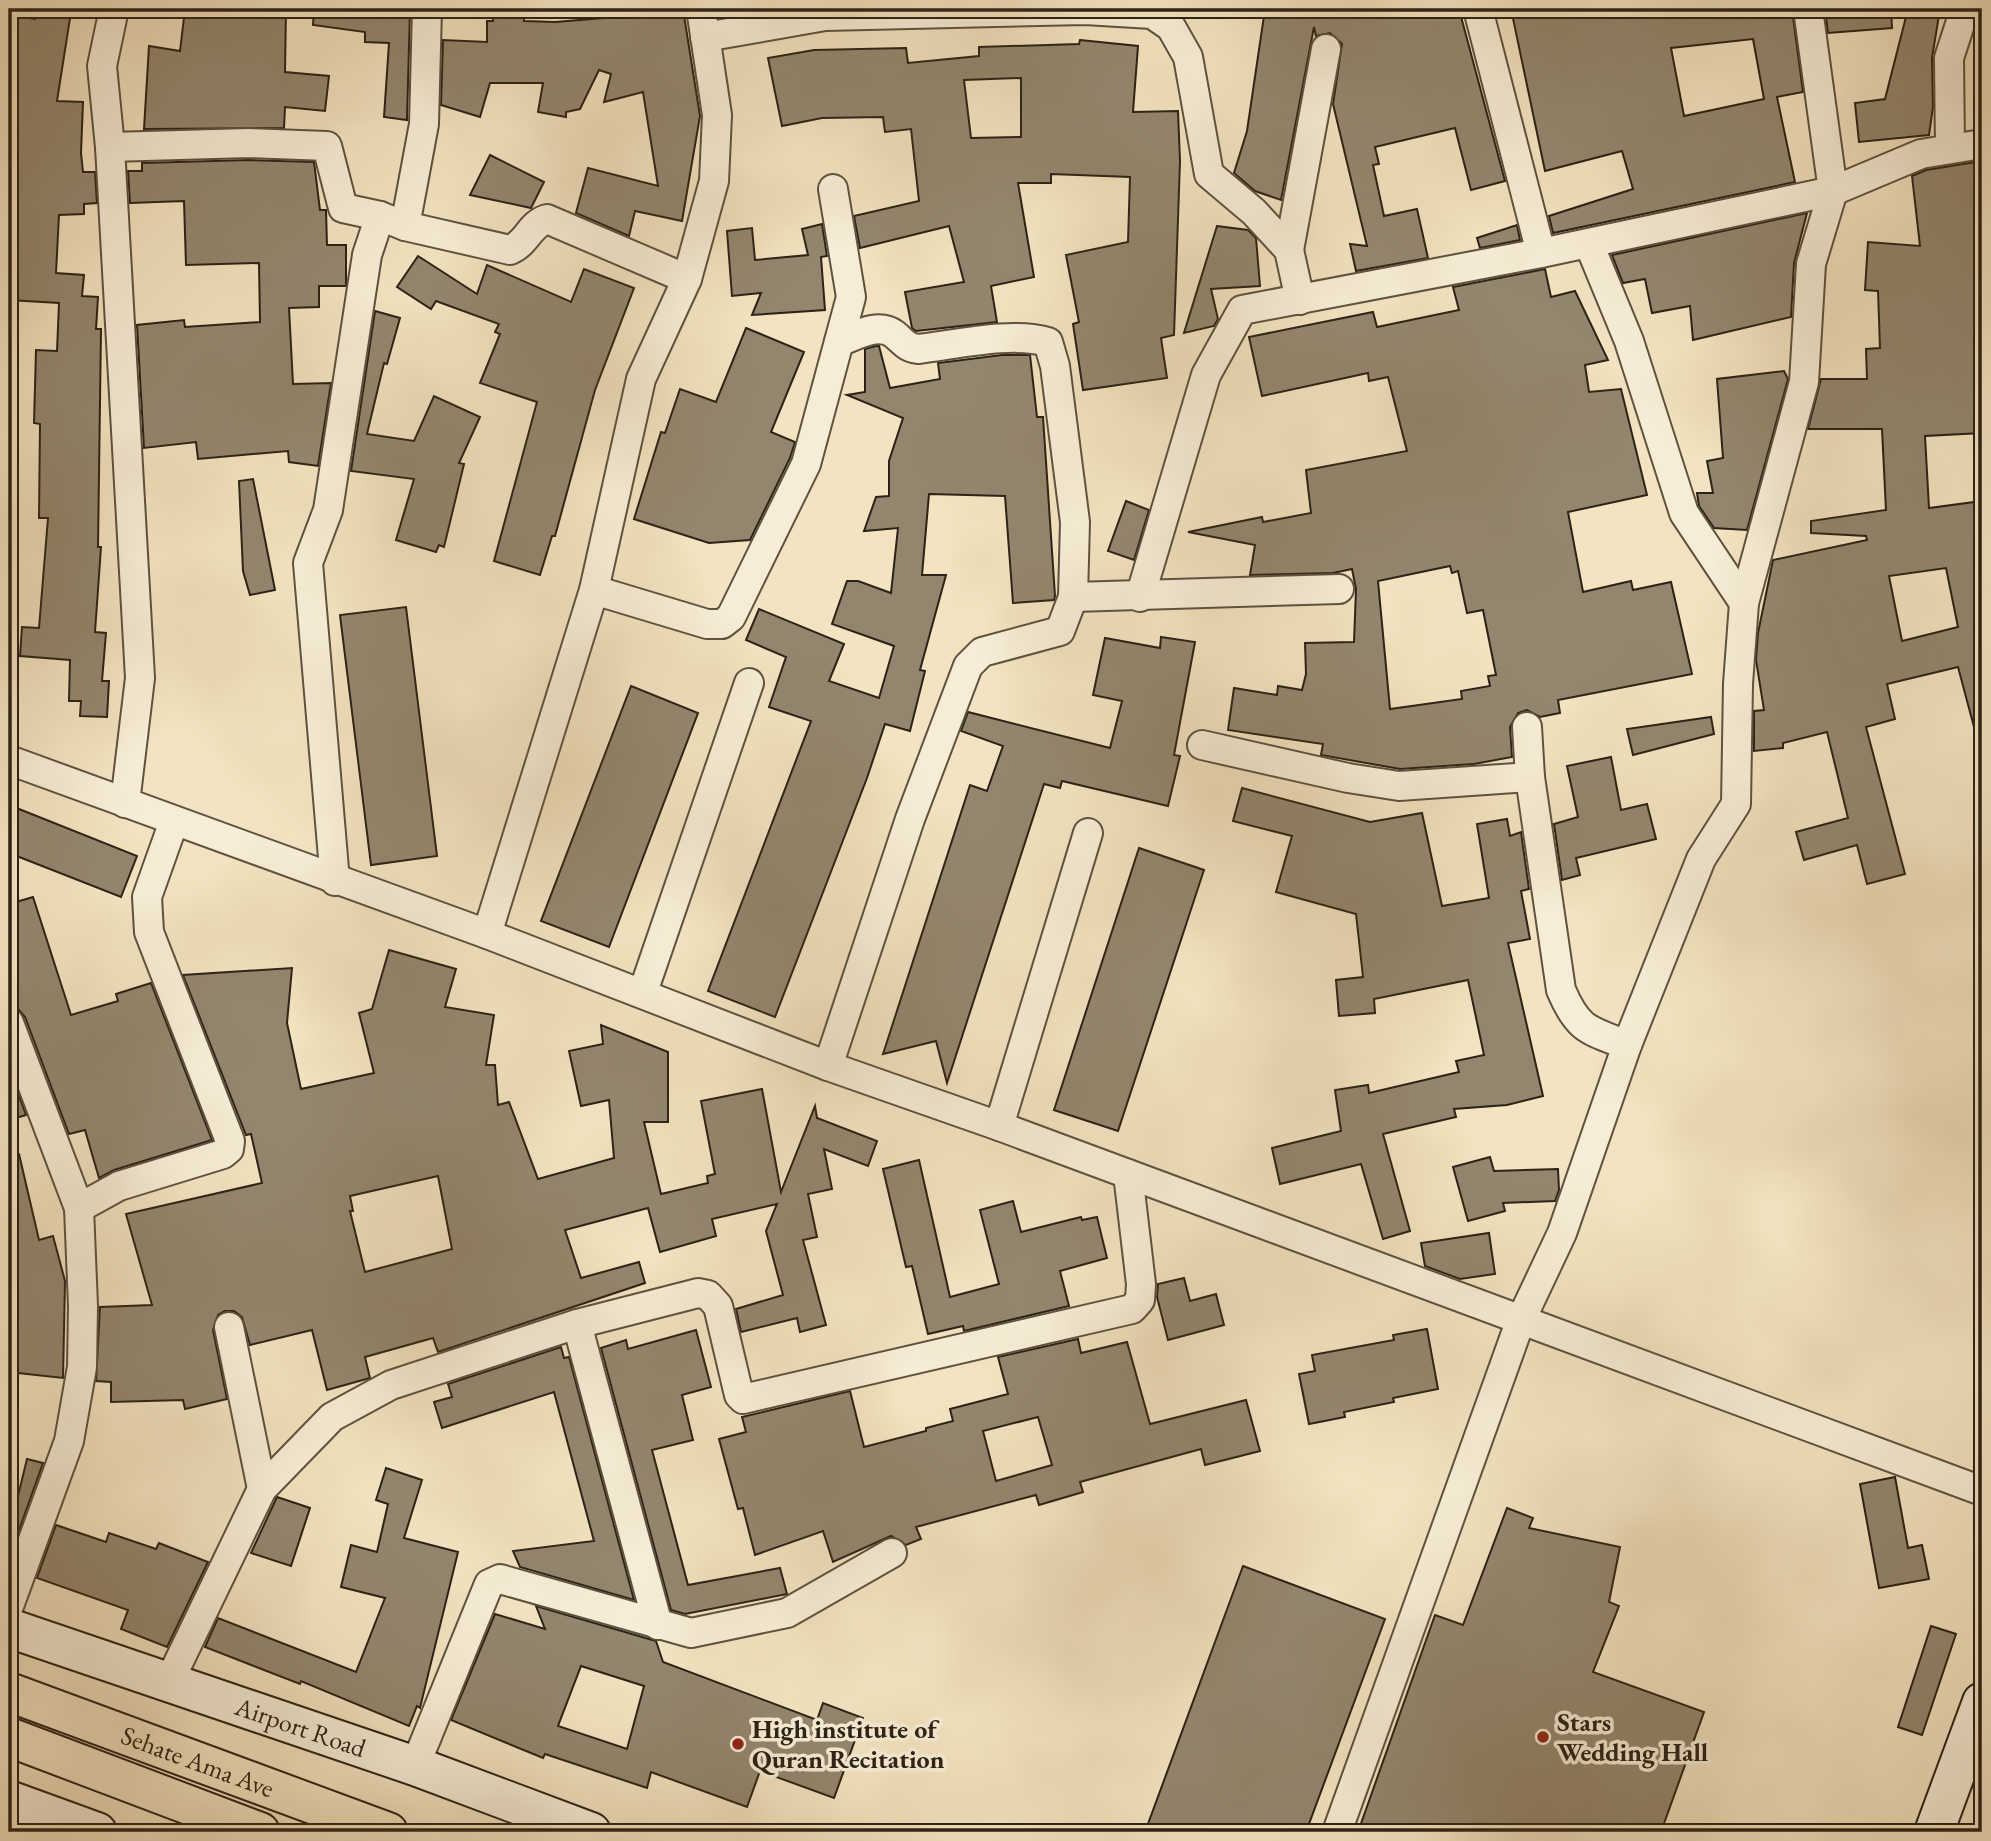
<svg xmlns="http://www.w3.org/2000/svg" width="1991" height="1841" viewBox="0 0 1991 1841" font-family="'EB Garamond',serif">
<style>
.building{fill:#93866e;stroke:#2c2216;stroke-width:2;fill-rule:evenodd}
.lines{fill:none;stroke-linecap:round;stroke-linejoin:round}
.minor-casing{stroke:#5e5240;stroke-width:32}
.secondary-casing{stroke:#2c2216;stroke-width:42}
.primary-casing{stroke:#2c2216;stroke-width:42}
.minor{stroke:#f7edd6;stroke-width:28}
.secondary{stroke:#f7edd6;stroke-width:38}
.primary{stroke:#f3e3c0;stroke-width:38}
.poi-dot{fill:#8f2418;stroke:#f7edd6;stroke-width:2.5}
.labels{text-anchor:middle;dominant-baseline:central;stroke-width:7;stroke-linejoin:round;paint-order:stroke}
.poi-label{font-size:26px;font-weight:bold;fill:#2c2216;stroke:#f7edd6;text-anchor:start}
.street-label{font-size:26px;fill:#2c2216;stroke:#f7edd6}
</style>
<rect width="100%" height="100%" fill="#f3e3c0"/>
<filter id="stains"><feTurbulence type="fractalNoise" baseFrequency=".00286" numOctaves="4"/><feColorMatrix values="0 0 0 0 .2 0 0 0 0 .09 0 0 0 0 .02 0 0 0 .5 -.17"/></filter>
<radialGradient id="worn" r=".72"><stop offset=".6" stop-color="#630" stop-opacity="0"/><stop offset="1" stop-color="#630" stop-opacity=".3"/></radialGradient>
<g class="building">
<polygon points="37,9 71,12 57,101 83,102 81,153 83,172 95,172 97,203 84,204 84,214 59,215 56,273 84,275 82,296 98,297 96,329 101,329 98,547 101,547 95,632 106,633 102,681 109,681 107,717 80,716 81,701 69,701 70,660 20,656 22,627 39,628 48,518 39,518 40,424 34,423 36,350 57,351 59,303 9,300 9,44 13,15 35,19"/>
<polygon points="185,9 286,9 285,72 329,76 325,111 285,107 284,128 144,129 149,46 180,51"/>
<polygon points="314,9 410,9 407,120 384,117 389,43 365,42 365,32 313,25"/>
<polygon points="493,9 524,9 524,21 555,22 615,17 615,14 654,11 654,9 683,9 700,116 682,221 635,211 629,236 576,213 588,168 658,186 643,92 604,102 611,74 599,70 580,109 566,112 566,117 538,112 543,83 490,83 480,117 441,105 443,40 487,42 487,21 493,21"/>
<polygon points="1265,9 1350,9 1351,15 1376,9 1459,9 1505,181 1471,190 1455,128 1375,147 1379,164 1373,165 1384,216 1417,209 1428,258 1356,271 1350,244 1367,246 1333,104 1342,44 1330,33 1316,36 1314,27 1281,200 1255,191 1234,173 1247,131"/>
<path d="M1511 9H1649L1650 17 1708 9H1792L1803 92 1777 97 1795 182 1553 233 1549 216 1633 189 1622 151 1545 171ZM1753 39 1764 99 1684 116 1671 48Z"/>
<polygon points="1825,9 1891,9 1892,28 1828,33"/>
<polygon points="1908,9 1940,9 1932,58 1933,107 1929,135 1859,142 1855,103 1885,99"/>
<path d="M1080 40 1138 46 1133 112 1178 111 1180 161 1174 335 1161 338 1167 378 1083 390 1073 324 1079 322 1066 255 1128 242 1130 177 1051 174V183H1018L1034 277 991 286 997 322 916 331 912 328 905 292 964 282 949 226 860 248 854 216 919 201 911 129 885 132 883 117 822 118 782 126 768 58 814 50 906 48 908 63 979 56V47L1079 44ZM1021 78V137L971 138 964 80Z"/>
<polygon points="490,155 544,182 531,208 470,195"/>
<polygon points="249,160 314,162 320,210 326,210 327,245 346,245 346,286 319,286 319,307 289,308 293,384 331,383 318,466 289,462 288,451 198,459 196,442 144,448 137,325 184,320 185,327 260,322 259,263 186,265 184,201 130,203 128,171 142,171 142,163"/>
<path d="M1982 161V433L1925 436 1929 508 1982 501V553H1976L1982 584V726L1974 727 1958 667 1887 684 1895 719 1866 727 1905 874 1867 884 1857 845 1804 860 1796 832 1848 818 1827 732 1783 743V748L1754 751V711L1764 710 1756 660 1758 633 1773 560 1867 540 1866 536 1811 533V521L1886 510 1882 429H1808L1821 379H1867L1866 349 1880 348 1878 291 1865 290 1868 242 1920 246 1912 176 1926 170ZM1946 568 1958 627 1902 641 1889 576Z"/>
<polygon points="1807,213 1794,263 1791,317 1693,340 1690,306 1652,313 1645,279 1623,283 1612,255"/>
<polygon points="822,224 827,256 821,257 825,310 752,315 761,293 732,296 727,231 752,228 755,260 808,255 802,229"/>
<polygon points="1517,225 1520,240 1480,248 1477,238"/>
<polygon points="1217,226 1248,230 1256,238 1260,286 1211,289 1218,319 1214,326 1184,333"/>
<polygon points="418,256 477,294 487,265 571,302 584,269 634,288 595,390 555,536 552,536 540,575 494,561 537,402 480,383 500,334 495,332 499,324 436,301 431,309 397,287"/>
<path d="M1545 269 1551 297 1575 291 1608 360 1585 365 1589 392 1621 389 1647 495 1568 512 1583 592 1631 581 1633 590 1671 582 1692 674 1558 700 1560 713 1540 717 1527 710 1518 713 1510 727 1512 757 1474 764 1400 769 1321 755 1323 744 1228 730 1234 688 1277 695 1278 686 1302 690 1306 674 1305 643 1354 642 1356 589 1352 569 1333 573 1250 575 1255 545 1188 532 1262 517 1263 522 1311 513 1306 470 1407 451 1388 377 1369 381 1368 373 1262 396 1249 337 1373 312 1377 327 1459 310 1453 287ZM1450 566 1452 573 1458 571 1467 613 1483 610 1496 675 1488 676 1490 686 1461 691 1462 699 1390 709 1378 581Z"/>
<polygon points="375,311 400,318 387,364 384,363 367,434 414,441 434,396 480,417 459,463 464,464 444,547 439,545 436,552 396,540 414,479 351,471"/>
<polygon points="746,328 804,352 771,432 795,442 790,458 750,540 709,543 634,519 661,432 665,433 680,389 716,402"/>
<polygon points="876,346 879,346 890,388 940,379 938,363 1002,355 1030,355 1037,417 1043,417 1055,596 1054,600 1013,603 1005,496 929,494 922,575 946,575 920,670 925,671 910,731 885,724 867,778 775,1017 708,991 811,721 769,707 786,657 746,640 759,609 844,644 829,681 879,698 894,646 832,624 847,581 858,581 891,593 898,528 864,531 876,497 889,496 889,461 903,418 847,395 865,392 865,349"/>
<polygon points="1784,371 1788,379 1747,530 1714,528 1699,506 1697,493 1713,493 1707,461 1723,458 1717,379"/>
<polygon points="253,479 275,590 250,595 243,571 239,481"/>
<polygon points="1126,501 1149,510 1134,560 1108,551"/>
<polygon points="406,607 437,856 371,865 340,615"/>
<polygon points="1161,637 1195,642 1174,755 1180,756 1168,806 1062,781 1060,788 1044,784 947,1083 936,1041 883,1054 970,785 987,791 1003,746 961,731 968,712 1110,748 1122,701 1093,695 1105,638 1160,648"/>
<polygon points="631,686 698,713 609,947 541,921"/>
<polygon points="1711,717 1714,734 1633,755 1627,729"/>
<polygon points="1611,757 1621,810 1647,804 1656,839 1576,858 1580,875 1562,880 1554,824 1578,817 1567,766"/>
<polygon points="1242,788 1370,822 1422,813 1442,906 1489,898 1477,824 1507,819 1510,836 1521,832 1529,889 1521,891 1530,939 1508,943 1543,1096 1507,1105 1454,1109 1456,1117 1383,1134 1410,1231 1383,1239 1361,1164 1280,1184 1272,1148 1341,1131 1335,1090 1368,1085 1369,1093 1459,1072 1456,1061 1484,1055 1468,980 1374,999 1375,1013 1339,1016 1336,980 1363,977 1356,914 1276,892 1292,836 1233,821"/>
<polygon points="9,805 137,856 121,897 9,853"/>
<polygon points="1139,848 1204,870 1118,1131 1054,1110"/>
<polygon points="33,897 71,1015 118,1001 116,994 151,983 212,1140 114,1170 99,1178 85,1130 69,1134 25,1017 19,1010 9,1007 9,904"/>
<path d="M389 950 456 969 445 1007 494 1015 486 1065H495L498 1105 509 1102 538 1179 614 1158 609 1100 581 1106 569 1051 603 1044 601 1025 668 1052V1122H644L661 1194 708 1183 707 1176 715 1174 701 1101 762 1089 781 1192 815 1106 817 1118 877 1141 868 1166 824 1149 832 1189 808 1194 817 1237 803 1240 826 1325 800 1332 797 1318 741 1332 736 1309 783 1295 766 1231 777 1204 712 1219 716 1236 660 1252 648 1208 565 1230 581 1278 639 1262 645 1283 438 1352 433 1338 365 1357 370 1378 327 1390 312 1330 250 1345 242 1317 234 1311H225L218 1315 213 1330 227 1399 185 1409 183 1400 111 1402V1382L96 1381 100 1307 152 1305 126 1214 262 1183 251 1134 246 1135 183 975 292 968 287 1023 301 1089 374 1073 359 1013 372 1009ZM438 1176 452 1249 365 1272 350 1211H353L350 1196Z"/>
<polygon points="9,1069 26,1115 9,1120"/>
<polygon points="19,1154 39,1240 53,1236 65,1281 63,1378 9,1372 9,1155"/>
<polygon points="1490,1157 1494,1171 1558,1169 1559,1190 1555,1201 1503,1203 1505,1211 1468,1221 1453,1167"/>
<polygon points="919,1160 950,1297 999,1284 980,1210 1013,1201 1021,1232 1081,1217 1082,1220 1097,1217 1107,1258 1060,1271 1069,1306 964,1331 963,1326 928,1334 912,1266 906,1267 883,1169"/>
<polygon points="1489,1233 1495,1274 1460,1279 1425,1266 1421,1243"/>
<polygon points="1184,1278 1190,1301 1216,1294 1224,1325 1168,1340 1157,1297 1158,1284"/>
<polygon points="1427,1329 1438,1389 1393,1398 1394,1402 1344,1412 1345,1417 1309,1424 1299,1374 1315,1371 1312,1355 1394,1340 1393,1335"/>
<polygon points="696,1330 711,1387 682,1395 693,1440 652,1450 688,1585 780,1568 787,1594 685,1614 671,1610 601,1348 626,1340 628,1349"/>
<path d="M1078 1339 1081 1353 1127 1342 1150 1424 1246 1400 1260 1451 1205 1465 1201 1449 1080 1482 1083 1492 1039 1505 1036 1495 916 1527 921 1539 906 1545 891 1536 833 1562 823 1531 755 1555 743 1508 738 1509 719 1439 746 1432 742 1417 850 1391 864 1447 926 1431V1428L953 1421 950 1409 1008 1394 998 1357ZM1038 1417 1052 1465 996 1481 983 1431Z"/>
<polygon points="561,1347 564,1358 569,1357 634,1600 520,1567 513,1551 594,1541 554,1392 442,1428 434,1402 452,1397 448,1384"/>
<polygon points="27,1459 43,1463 9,1558 9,1533"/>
<polygon points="386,1468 422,1480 404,1538 458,1552 420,1708 417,1706 409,1726 301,1681 300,1684 205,1647 218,1618 356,1672 385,1598 341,1587 351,1545 377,1552 388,1504 376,1500"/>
<polygon points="1895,1477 1908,1548 1922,1545 1929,1579 1879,1588 1860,1484"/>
<polygon points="277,1497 310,1508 291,1566 251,1553"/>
<polygon points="1507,1508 1533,1518 1529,1528 1620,1547 1609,1602 1619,1606 1593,1672 1704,1712 1661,1832 1358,1832 1435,1615 1463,1625"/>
<polygon points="56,1525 106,1542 109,1533 156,1549 159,1543 208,1562 167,1647 121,1629 128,1610 37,1578"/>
<polygon points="1243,1566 1385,1619 1306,1832 1145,1832"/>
<path d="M536 1606 656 1641 663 1662 817 1720 823 1703 863 1718 834 1798 760 1771 747 1807 651 1772 647 1788 545 1754 543 1758 451 1720 495 1614 545 1629ZM581 1666 644 1686 627 1749 558 1726Z"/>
<polygon points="1931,1626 1956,1634 1922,1735 1898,1727"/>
</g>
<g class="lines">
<g class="minor-casing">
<g id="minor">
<polyline points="114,9 102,66 110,147 140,678 125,803"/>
<polyline points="1478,9 1541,253"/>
<polyline points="705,37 825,16 1085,10 1152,14 1171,27 1188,57 1209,174 1254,212 1289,250 1300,300"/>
<path d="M110 147 249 143 327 146 343 208 380 216 405 226 510 250C527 243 530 224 547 219L687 279"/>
<polyline points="1950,149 1949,58 1965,9"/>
<polyline points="405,226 424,124 427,9"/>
<polyline points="1589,244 1629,341 1684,513 1744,603"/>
<polyline points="1289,250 1326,49"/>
<polyline points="594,590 707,624 722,624 731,617 806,464 851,297 833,189"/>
<polyline points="1073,597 1339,589"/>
<polyline points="1140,597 1206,375 1242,310 1541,253 1833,191 1921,154 1982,144"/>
<path d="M1527 727 1530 777 1561 990C1578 1030 1588 1030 1627 1045"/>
<polyline points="1202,745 1348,778 1399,786 1530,777"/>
<polyline points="9,760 487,934 828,1066 999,1126 1982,1491"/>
<polyline points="335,881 308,563 328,510 367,255 380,216"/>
<polyline points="487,934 594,590 641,379 687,279 714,181 717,115 701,9"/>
<polyline points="643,992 749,683"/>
<polyline points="9,1023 79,1208 83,1306 82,1367 69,1441 9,1606"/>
<path d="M828 1066 910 819 968 666 982 652 1060 631 1073 597 1075 522 1055 366 1048 342C1013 331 954 345 918 349 905 347 904 342 894 334 878 322 855 336 839 342"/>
<polyline points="999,1126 1088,833"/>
<polyline points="79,1208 119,1186 223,1154 229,1149 230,1141 149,932 147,897 174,821"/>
<polyline points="577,1324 658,1625"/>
<polyline points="229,1327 262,1489"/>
<polyline points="169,1682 262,1489 332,1417 391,1385 577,1324 698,1293 708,1295 718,1306 739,1395 743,1399 1132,1309 1140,1300 1141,1284 1128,1174"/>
<polyline points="415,1766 489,1584 500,1579 691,1633 787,1613 892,1553"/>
<polyline points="1337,1832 1520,1322 1562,1233 1627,1045 1701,859 1736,804 1738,684 1744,603 1804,382 1811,264 1833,191 1808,9"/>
</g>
</g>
<g class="secondary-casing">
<g id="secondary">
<path id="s1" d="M9 1628 415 1766 591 1832"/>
<polyline points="9,1800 97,1832"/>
<polyline points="1934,1832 1982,1702"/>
</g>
</g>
<g class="primary-casing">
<g id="primary">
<path id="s2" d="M9 1692 388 1832"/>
<polyline points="9,1737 260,1832"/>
</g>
</g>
<use href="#minor" class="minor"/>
<use href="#secondary" class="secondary"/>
<use href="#primary" class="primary"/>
</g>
<g class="poi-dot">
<circle cx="1543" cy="1737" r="7"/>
<circle cx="738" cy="1744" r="7"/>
</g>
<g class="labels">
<g class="poi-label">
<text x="1557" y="1722">Stars<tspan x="1557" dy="30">Wedding Hall</tspan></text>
<text x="752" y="1729">High institute of<tspan x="752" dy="30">Quran Recitation</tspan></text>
</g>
<g class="street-label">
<text stroke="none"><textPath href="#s1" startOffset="308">Airport Road</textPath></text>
<text stroke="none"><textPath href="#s2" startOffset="201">Sehate Ama Ave</textPath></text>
</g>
</g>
<rect width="1991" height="1841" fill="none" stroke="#f3e3c0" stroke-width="35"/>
<rect x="10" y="10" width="1970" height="1820" fill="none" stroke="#2c2216" stroke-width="3.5"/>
<rect x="18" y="18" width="1956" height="1806" fill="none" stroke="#2c2216" stroke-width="2"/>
<rect width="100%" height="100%" filter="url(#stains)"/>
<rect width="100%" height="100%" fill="url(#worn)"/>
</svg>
